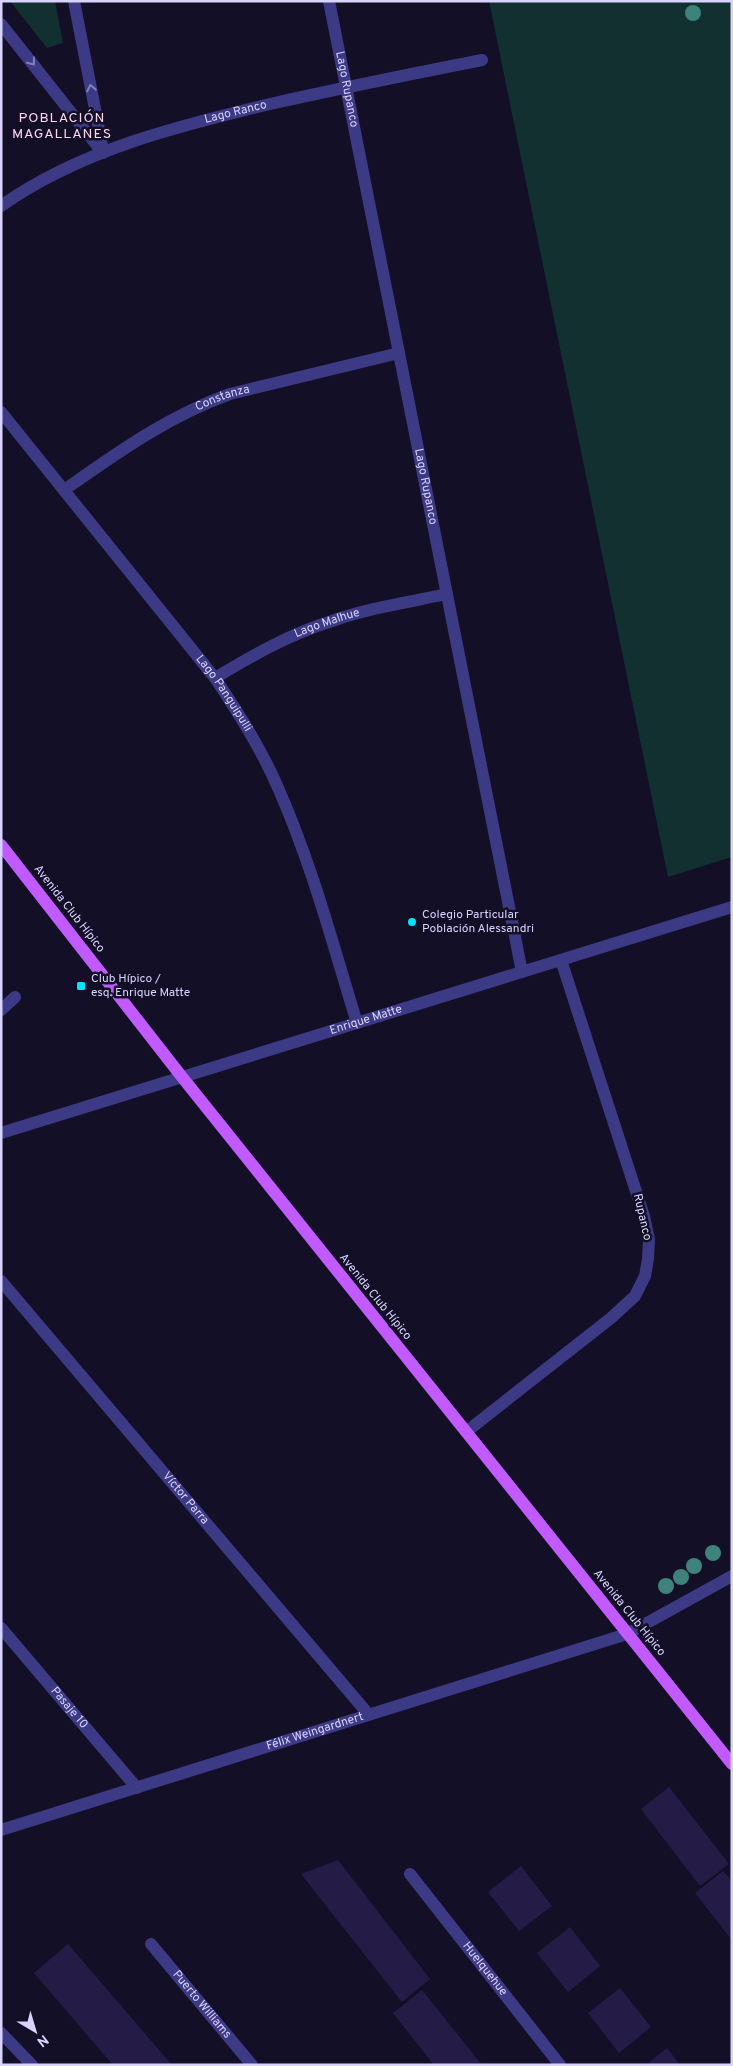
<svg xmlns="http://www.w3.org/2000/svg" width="733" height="2066" viewBox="0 0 733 2066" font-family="Overpass,sans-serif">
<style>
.green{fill:#12302f}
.building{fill:#241b47}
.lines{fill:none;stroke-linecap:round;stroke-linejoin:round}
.minor{stroke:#3d3a85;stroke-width:12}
.major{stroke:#c25bff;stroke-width:12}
.tree{fill:#3d827b}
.oneway{stroke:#837fbc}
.poi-dot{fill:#00e5ff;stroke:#130f26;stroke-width:2}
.labels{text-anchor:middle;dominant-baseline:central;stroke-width:5;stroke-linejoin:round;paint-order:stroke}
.street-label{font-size:12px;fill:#d9d4ff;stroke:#130f26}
.poi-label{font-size:12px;fill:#d9d4ff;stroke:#130f26;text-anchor:start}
.neighbourhood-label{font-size:14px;letter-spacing:1px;fill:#ffd6f0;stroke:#130f26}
</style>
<rect width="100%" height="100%" fill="#130f26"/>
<g class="green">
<polygon points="10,1 55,1 63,43 47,48"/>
<polygon points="489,1 732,1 732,857 668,877"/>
</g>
<g class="building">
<polygon points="669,1787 729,1864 700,1886 641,1809"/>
<polygon points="338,1860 430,1979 402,2002 301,1874"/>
<polygon points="521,1866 552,1906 519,1931 488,1892"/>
<polygon points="723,1871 732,1882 732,1940 695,1893"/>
<polygon points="570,1927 600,1966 568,1992 537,1953"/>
<polygon points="68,1944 172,2065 113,2065 34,1973"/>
<polygon points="620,1988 651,2027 619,2053 588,2013"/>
<polygon points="422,1990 482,2065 434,2065 393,2013"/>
<polygon points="667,2048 680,2065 646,2065"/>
</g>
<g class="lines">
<g class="minor">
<polyline points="74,1 103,150"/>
<path id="s1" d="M329 1 522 972"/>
<polyline points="1,24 103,153"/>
<path id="s2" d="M1 206C80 150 178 126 270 104 341 88 411 74 482 60"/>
<path id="s3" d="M1 412 215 678C239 714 262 750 279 790 312 865 333 945 357 1023"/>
<path id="s4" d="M64 490C117 453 168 416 230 394L399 353"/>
<path id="s5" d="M215 678C253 655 290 634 332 621 369 608 409 602 447 594"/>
<polyline points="1,1010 15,997"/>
<path id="s6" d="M1 1133 732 907"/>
<path id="s7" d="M1 1281 369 1715"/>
<polyline points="466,1432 611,1318 635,1296 645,1276 648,1259 649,1240 644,1216 561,960"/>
<path id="s8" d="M1 1628 137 1788"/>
<path id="s9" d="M1 1830 627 1634 732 1576"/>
<path id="s10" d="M410 1874 560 2065"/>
<path id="s11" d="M151 1944 252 2065"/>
<polyline points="1,2033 32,2065"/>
</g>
<polyline class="major" points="1,845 182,1077 732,1764"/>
</g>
<g class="tree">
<circle cx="693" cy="13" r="8"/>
<circle cx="713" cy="1553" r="8"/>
<circle cx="694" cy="1566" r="8"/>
<circle cx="681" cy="1577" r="8"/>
<circle cx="666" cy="1586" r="8"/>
</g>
<defs><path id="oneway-chevron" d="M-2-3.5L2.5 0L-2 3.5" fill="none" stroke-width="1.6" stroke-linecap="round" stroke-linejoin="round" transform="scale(1.25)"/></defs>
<g class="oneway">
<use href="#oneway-chevron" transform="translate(32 62) rotate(52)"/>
<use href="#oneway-chevron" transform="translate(91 88) rotate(-101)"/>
</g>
<g class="poi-dot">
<circle cx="412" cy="922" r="5"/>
<rect x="76" y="981" width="10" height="10" rx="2.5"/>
</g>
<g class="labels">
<g class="street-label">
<text stroke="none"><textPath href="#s1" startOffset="90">Lago Rupanco</textPath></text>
<text stroke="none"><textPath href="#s2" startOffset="254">Lago Ranco</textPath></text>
<text stroke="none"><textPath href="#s4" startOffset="184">Constanza</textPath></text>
<text stroke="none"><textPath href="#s1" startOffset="495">Lago Rupanco</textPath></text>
<text stroke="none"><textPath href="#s5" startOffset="125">Lago Malhue</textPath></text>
<text stroke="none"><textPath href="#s3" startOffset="359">Lago Panguipulli</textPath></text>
<text transform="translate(69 909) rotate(52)">Avenida Club Hípico</text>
<text stroke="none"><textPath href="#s6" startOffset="382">Enrique Matte</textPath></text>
<text transform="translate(642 1217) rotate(77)">Rupanco</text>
<text transform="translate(375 1297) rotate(51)">Avenida Club Hípico</text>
<text stroke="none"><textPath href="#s7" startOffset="285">Víctor Parra</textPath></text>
<text transform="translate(629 1613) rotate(51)">Avenida Club Hípico</text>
<text stroke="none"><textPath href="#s8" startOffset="105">Pasaje 10</textPath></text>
<text stroke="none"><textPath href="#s9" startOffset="329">Félix Weingardnert</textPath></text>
<text stroke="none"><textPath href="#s10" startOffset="121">Huelquehue</textPath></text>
<text stroke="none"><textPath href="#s11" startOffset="79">Puerto Williams</textPath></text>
</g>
<g class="poi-label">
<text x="422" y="915">Colegio Particular<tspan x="422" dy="14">Población Alessandri</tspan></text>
<text x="91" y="979">Club Hípico /<tspan x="91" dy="14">esq. Enrique Matte</tspan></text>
</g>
<g class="neighbourhood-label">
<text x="62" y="118">POBLACIÓN<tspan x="62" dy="16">MAGALLANES</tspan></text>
</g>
</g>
<rect width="733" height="2066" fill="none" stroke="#d9d4ff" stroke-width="5"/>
<g transform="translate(35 2031) rotate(142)" stroke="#130f26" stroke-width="4" paint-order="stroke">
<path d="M0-4L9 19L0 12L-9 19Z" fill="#d9d4ff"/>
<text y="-8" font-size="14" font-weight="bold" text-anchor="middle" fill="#d9d4ff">N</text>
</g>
</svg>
